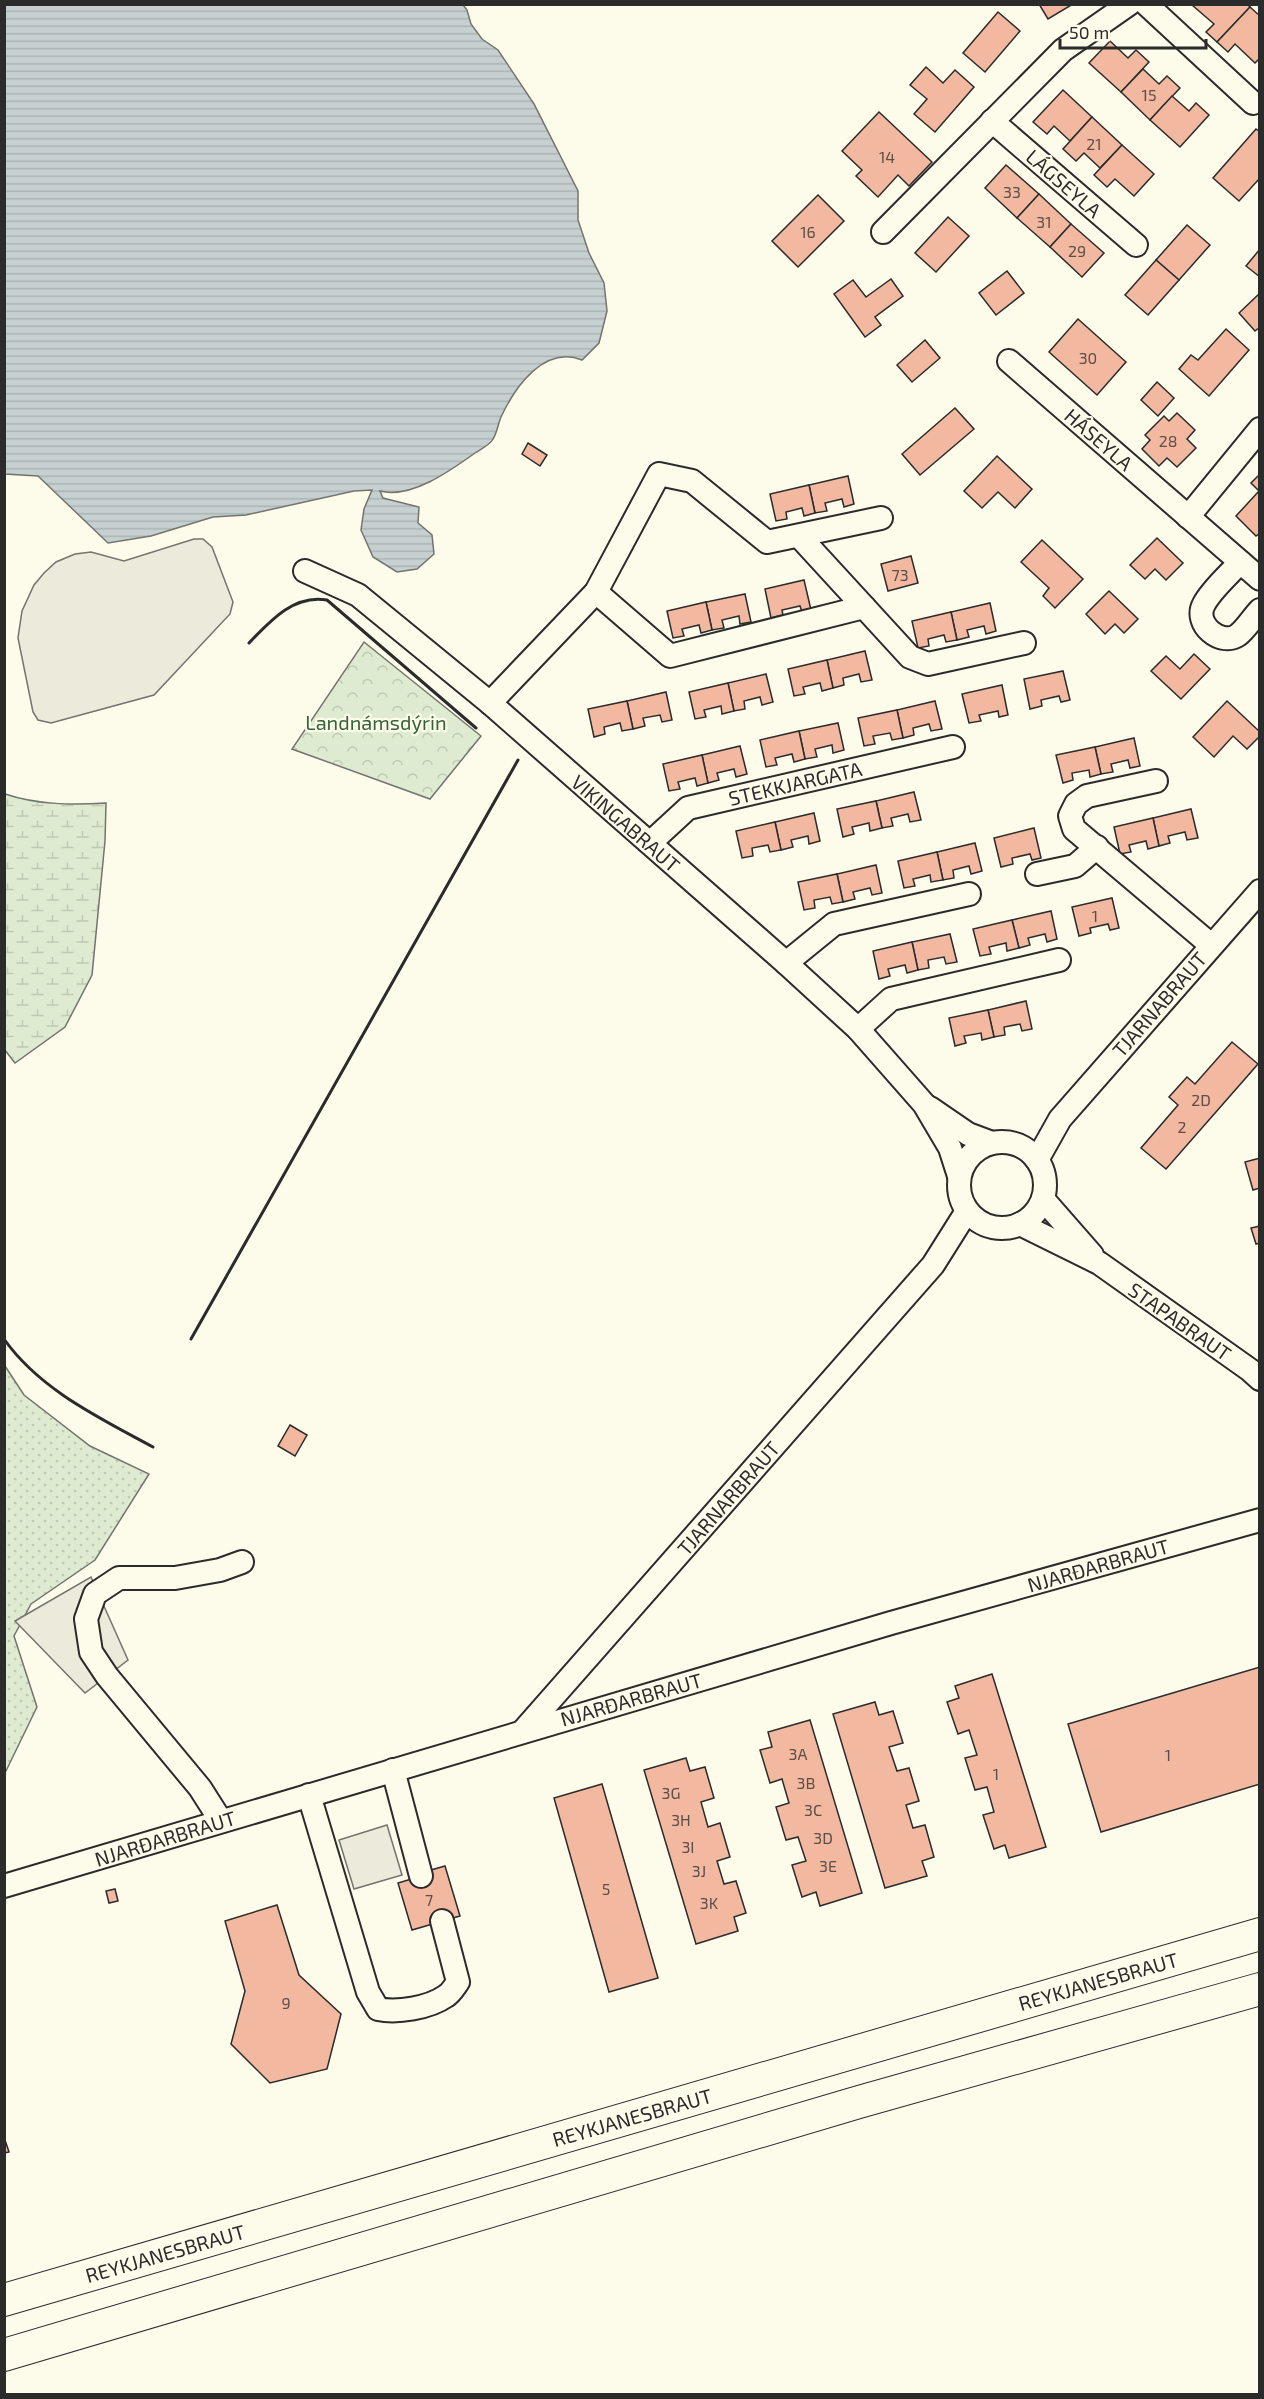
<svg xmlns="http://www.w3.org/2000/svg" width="1264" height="2399" viewBox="0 0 1264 2399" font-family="'Exo 2',sans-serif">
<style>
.grass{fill:url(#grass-dots);stroke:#74746e;stroke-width:1.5}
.wetland{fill:url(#wetland-marsh);stroke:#74746e;stroke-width:1.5}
.park{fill:url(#park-crowns);stroke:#74746e;stroke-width:1.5}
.parking{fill:#eceadb;stroke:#74746e;stroke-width:1.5}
.water{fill:url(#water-rules);stroke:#74746e;stroke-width:1.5}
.building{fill:#f2b8a0;stroke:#2b2b2b;stroke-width:1.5}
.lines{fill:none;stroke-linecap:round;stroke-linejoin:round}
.minor-casing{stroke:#2b2b2b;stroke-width:26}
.highway-casing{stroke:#2b2b2b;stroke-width:34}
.minor{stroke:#fdfbea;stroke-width:22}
.highway{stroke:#fdfbea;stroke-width:32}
.wall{stroke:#2b2b2b;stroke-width:3}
.labels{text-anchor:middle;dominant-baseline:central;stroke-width:4.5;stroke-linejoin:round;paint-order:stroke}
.number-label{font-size:16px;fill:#5d4e48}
.street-label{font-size:20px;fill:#2b2b2b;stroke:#fdfbea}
.park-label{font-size:20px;fill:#34623c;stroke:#fdfbea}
</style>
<defs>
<pattern id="grass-dots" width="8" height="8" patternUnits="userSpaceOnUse" patternTransform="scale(1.5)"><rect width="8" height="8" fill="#deebd1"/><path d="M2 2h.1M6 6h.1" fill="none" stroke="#bfcab4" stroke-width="1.8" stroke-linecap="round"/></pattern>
<pattern id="wetland-marsh" width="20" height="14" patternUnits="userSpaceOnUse" patternTransform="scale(1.5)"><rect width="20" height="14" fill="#deebd1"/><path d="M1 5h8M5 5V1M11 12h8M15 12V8" fill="none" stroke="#bfcab4"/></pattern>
<pattern id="park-crowns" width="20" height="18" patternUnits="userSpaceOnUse" patternTransform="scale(1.5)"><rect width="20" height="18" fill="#deebd1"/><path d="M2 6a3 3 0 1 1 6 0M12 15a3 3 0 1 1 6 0" fill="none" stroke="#bfcab4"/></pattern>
<pattern id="water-rules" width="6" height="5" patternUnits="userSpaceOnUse" patternTransform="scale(1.5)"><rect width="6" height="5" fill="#c7d0d0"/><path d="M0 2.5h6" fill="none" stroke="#abb3b3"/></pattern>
</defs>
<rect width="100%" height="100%" fill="#fdfbea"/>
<polygon class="grass" points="5,1366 24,1395 90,1446 149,1474 95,1560 31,1604 14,1636 37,1707 5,1773"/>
<path class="wetland" d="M5 794C38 805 72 805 106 803L105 841 92 975 65 1027 15 1063 4 1049Z"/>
<polygon class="park" points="364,642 481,736 430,799 292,749"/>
<g class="parking">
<polygon points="194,539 203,539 212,547 233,602 230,614 154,695 51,723 38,720 33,712 18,638 22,611 34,585 44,573 56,562 75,554 91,552 124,561"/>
<polygon points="91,1577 128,1660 85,1693 15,1621"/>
<polygon points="387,1825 402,1875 354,1889 339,1840"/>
</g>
<path class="water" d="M5 4 463 5 467 10 471 24 482 39 498 50 534 104 578 191V220L589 253 604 283 607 311 599 343 582 360C544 345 515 387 501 417 498 424 497 433 493 439 490 445 481 449 475 453 450 471 411 499 380 491L383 498 419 507 418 523 432 535 434 554 417 569 397 572 373 557 361 530 364 509 372 490 354 491 246 515 213 517 151 536 108 543 38 476 5 474Z"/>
<g class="building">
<polygon points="1039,4 1073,4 1048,19"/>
<polygon points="1247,4 1250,7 1217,42 1206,32 1214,24 1192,5"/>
<polygon points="1250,7 1260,16 1260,58 1255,63 1235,44 1228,52 1217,42"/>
<polygon points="998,12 1020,31 985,72 963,53"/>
<polygon points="1110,41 1128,58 1136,50 1149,62 1121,92 1089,63"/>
<polygon points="926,67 943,83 955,70 974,87 935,132 914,114 927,99 910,85"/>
<polygon points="1143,69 1159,84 1167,76 1180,88 1150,120 1121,92"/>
<polygon points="1063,90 1092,117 1070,141 1054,126 1047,134 1033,122"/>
<polygon points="1172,96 1189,111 1196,103 1209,115 1180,147 1150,120"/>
<polygon points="879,112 932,162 909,186 898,175 878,197 856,176 862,170 842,151"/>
<polygon points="1092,117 1122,145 1100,168 1084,153 1076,161 1063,149"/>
<polygon points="1256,129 1260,132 1260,178 1239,201 1213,178"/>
<polygon points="1122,145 1154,174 1134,196 1115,179 1107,187 1094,175"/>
<polygon points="1006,165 1039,194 1017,218 985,188"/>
<polygon points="1039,194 1071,224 1050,247 1017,218"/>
<polygon points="818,195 844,221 798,267 772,241"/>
<polygon points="948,217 969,236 936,272 915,253"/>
<polygon points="1071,224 1104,253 1082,277 1050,247"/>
<polygon points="1187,225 1210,245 1179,280 1156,260"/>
<polygon points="1260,249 1260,277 1246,266"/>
<polygon points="1156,260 1179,280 1148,315 1125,295"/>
<polygon points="1007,271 1024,293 996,315 979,293"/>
<polygon points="891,279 903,296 875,317 881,325 865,337 834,294 853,280 866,297"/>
<polygon points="1260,293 1260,327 1255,331 1239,313"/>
<polygon points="1078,319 1126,362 1097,395 1049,352"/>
<polygon points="1226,329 1249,350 1209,396 1179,369 1191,355 1198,360"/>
<polygon points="925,340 940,358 912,382 897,365"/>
<polygon points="1157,382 1174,398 1158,416 1141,400"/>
<polygon points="955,408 974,429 920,475 902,454"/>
<polygon points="1177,413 1195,430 1187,439 1196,448 1177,467 1167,458 1159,466 1142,449 1150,440 1145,435 1164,416 1169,421"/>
<polygon points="528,443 547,455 540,466 522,454"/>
<polygon points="997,456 1032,489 1015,508 998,492 982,508 964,491"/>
<polygon points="1260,474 1260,533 1256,536 1236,516 1259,491 1251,483"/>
<polygon points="848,476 854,504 844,507 842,499 825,503 827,511 815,513 809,485"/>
<polygon points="809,485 815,513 804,516 802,508 786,512 787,519 776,521 770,494"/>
<polygon points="1157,538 1183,563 1166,580 1155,569 1145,579 1130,565"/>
<polygon points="1042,540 1083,579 1055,608 1043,596 1049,588 1021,562"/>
<polygon points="911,556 918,583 888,591 881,564"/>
<polygon points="804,580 811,610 802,612 800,606 782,610 783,615 771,618 765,589"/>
<polygon points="1109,591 1138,619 1124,633 1115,624 1105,634 1086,614"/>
<polygon points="745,594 751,622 740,624 739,616 722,620 724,628 712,630 706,602"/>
<polygon points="706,602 712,630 701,633 699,625 682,629 684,636 673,638 667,611"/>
<polygon points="990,603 996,631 986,634 984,626 967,630 969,637 957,640 951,612"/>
<polygon points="951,612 957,640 946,642 944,635 928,639 929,646 918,648 912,621"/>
<polygon points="865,651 872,680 861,682 859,674 843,678 844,685 833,688 827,660"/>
<polygon points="1194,654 1210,669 1181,699 1151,671 1166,656 1180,669"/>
<polygon points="827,660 833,688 822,691 820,683 803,687 805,694 794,696 788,669"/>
<polygon points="1063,671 1070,700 1061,702 1059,696 1041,700 1042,706 1030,709 1024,679"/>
<polygon points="766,674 773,702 762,705 760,697 744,701 745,709 734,711 728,683"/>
<polygon points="728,683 734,711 722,714 721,706 704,710 706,717 695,719 689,692"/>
<polygon points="1002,685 1008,715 999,717 998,711 979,715 981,721 969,723 962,694"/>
<polygon points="666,692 672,720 662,722 660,715 643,718 645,726 633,729 627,701"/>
<polygon points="627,701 633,729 622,731 620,723 604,727 605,734 594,737 588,709"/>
<polygon points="935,701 942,729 931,731 929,724 913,728 914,735 903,738 897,710"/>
<polygon points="1227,701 1260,732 1260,736 1247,749 1233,736 1214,757 1193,737"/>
<polygon points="897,710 903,738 892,740 890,733 873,736 875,744 864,746 858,718"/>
<polygon points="838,723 844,750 833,753 832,745 815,749 817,757 805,759 799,731"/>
<polygon points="799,731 805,759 794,762 792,754 775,758 777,765 766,767 760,740"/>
<polygon points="1134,738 1140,766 1130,768 1128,760 1111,764 1113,772 1101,774 1095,747"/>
<polygon points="740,746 747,774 736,777 734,769 717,773 719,780 708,783 702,755"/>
<polygon points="1095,747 1101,774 1090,777 1089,770 1072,773 1073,780 1063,783 1056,755"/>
<polygon points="702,755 708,783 697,786 695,778 678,782 680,789 669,791 663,764"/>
<polygon points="914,792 921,820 910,822 908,814 891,818 893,826 882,828 876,801"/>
<polygon points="876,801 882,828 870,831 869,823 852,827 854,834 843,837 837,809"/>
<polygon points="1191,809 1198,838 1187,840 1185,832 1168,836 1170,843 1159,846 1153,818"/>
<polygon points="814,813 820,841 809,844 808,836 791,840 793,847 781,850 775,822"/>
<polygon points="1153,818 1159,846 1148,849 1146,841 1129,845 1131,852 1120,854 1114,827"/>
<polygon points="775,822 781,850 770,852 768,845 752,848 753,856 742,858 736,831"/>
<polygon points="1034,828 1041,858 1032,860 1030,854 1012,858 1013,864 1001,867 994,838"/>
<polygon points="975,843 982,871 971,874 969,866 953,870 954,878 943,880 937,852"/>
<polygon points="937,852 943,880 931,882 930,875 913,879 915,886 904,888 898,861"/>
<polygon points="876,865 882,893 872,895 870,888 853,892 855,899 843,902 837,874"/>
<polygon points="837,874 843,902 832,904 830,897 814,900 815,908 804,910 798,882"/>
<polygon points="1112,898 1119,928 1110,930 1108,924 1090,928 1091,933 1079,936 1072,907"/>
<polygon points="1051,911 1057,939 1047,942 1045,934 1028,938 1030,945 1019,948 1012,920"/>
<polygon points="1012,920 1019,948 1007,951 1006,943 989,947 991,954 980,956 973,929"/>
<polygon points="950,934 957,962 946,964 944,957 928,960 929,968 918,970 912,942"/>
<polygon points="912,942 918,970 907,973 905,965 888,969 890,976 879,979 873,951"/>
<polygon points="1026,1001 1032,1029 1022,1031 1020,1024 1004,1027 1005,1035 994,1037 988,1010"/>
<polygon points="988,1010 994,1037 982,1040 981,1033 964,1036 966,1043 955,1046 949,1018"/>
<polygon points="1232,1042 1258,1064 1166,1169 1141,1148 1178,1105 1169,1097 1187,1077 1195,1084"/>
<polygon points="1260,1158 1260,1188 1253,1190 1245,1162"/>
<polygon points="1260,1226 1260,1243 1256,1244 1251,1228"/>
<polygon points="290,1425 307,1435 295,1456 278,1446"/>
<polygon points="1260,1667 1260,1784 1101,1832 1068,1724"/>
<polygon points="992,1674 1046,1847 1009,1858 1005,1845 994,1849 983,1815 994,1812 987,1787 975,1790 965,1758 977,1755 969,1730 958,1734 947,1702 959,1698 955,1686"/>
<polygon points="875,1702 879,1715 893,1711 903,1743 889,1747 897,1771 909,1768 919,1801 906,1805 913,1828 925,1825 934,1857 922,1861 927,1876 885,1888 833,1714"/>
<polygon points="810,1720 862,1893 820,1906 816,1892 802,1897 792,1865 806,1861 798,1837 786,1840 776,1807 789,1803 782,1779 770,1783 760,1750 772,1747 768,1732"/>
<polygon points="686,1758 690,1771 705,1767 714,1798 701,1802 708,1827 720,1823 730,1857 717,1861 724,1884 736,1881 746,1913 734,1917 738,1931 696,1944 644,1770"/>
<polygon points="602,1784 658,1978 609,1992 554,1798"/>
<polygon points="445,1866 460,1916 412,1930 398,1883 425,1875 424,1872"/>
<polygon points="115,1889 118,1901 109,1903 106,1891"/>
<polygon points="277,1905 299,1975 341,2014 327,2069 270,2083 231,2044 245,1991 225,1921"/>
<polygon points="4,2137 9,2152 4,2153"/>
</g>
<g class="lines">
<g class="minor-casing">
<g id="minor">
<polyline points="1146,4 1253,103"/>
<polyline points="992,121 1136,245"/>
<polyline points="883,232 1063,50 1129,4"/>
<polyline points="1009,361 1260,579"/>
<polyline points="1188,517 1260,429"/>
<polyline points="799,536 910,657 928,664 1024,643"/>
<path d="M1240 562C1229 575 1212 589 1204 604 1193 624 1221 647 1238 635 1246 629 1253 617 1260 610"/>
<polyline points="305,571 358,595 490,703 786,963 858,1029 924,1104 950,1148 959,1176"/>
<polyline points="596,592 670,656 864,607"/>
<polyline points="490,703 596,592 659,474 692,481 767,542 881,518"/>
<polyline points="1156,781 1087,796 1076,804 1070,816 1074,829 1211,945"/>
<polyline points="650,843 688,808 953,747"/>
<polyline points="1037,874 1075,866 1097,847"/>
<polyline points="786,963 834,924 969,894"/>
<polyline points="858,1029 891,999 1059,960"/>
<polyline points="930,1108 968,1134 992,1143"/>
<circle cx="1002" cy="1185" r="43"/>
<polyline points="1037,1160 1060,1119 1260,891"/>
<polyline points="1043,1199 1092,1255"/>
<polyline points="1020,1224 1099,1263 1250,1370 1260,1379"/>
<polyline points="523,1731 933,1265 967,1211"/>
<polyline points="393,1770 421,1876"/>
<path d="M309 1795 368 1992 378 2009C397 2013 429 2008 446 1996 451 1993 455 1986 458 1982L442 1921"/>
<polyline points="221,1821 200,1788 107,1676 91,1652 86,1619 95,1594 119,1578 175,1578 220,1570 242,1562"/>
<polyline points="4,1886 891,1623 1260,1520"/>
</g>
</g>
<g class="highway-casing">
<g id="highway">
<polyline points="4,2300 1260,1934"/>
<polyline points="4,2355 859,2102 1260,1989"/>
</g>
</g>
<use href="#minor" class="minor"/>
<use href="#highway" class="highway"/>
<g class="wall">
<path d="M249 643C270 621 294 594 327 600L476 728"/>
<path d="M4 1339C40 1390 100 1418 153 1447"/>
<polyline points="191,1339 518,760"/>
</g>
</g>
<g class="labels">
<g class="number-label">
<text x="1149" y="94">15</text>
<text x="1094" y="143">21</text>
<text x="887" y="156">14</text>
<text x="1012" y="191">33</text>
<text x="1044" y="221">31</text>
<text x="808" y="231">16</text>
<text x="1077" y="250">29</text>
<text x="1088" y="357">30</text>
<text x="1168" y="440">28</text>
<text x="900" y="574">73</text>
<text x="1095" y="915">1</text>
<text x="1201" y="1099">2D</text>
<text x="1182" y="1126">2</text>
<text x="798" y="1753">3A</text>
<text x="1168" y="1754">1</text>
<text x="996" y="1773">1</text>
<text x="806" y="1782">3B</text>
<text x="671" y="1792">3G</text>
<text x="813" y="1809">3C</text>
<text x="681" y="1819">3H</text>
<text x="823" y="1837">3D</text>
<text x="688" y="1846">3I</text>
<text x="828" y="1865">3E</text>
<text x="699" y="1870">3J</text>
<text x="606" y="1888">5</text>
<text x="429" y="1899">7</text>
<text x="709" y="1902">3K</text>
<text x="286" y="2002">9</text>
</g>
<g class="street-label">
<text transform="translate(1064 183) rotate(41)">LÁGSEYLA</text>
<text transform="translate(1099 439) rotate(41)">HÁSEYLA</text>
<text transform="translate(795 783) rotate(-13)">STEKKJARGATA</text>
<text transform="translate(626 823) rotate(41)">VIKINGABRAUT</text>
<text transform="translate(1159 1004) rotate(-49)">TJARNABRAUT</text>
<text transform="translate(1180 1321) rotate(35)">STAPABRAUT</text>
<text transform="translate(728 1498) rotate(-49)">TJARNARBRAUT</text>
<text transform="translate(1098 1565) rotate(-16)">NJARÐARBRAUT</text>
<text transform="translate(631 1699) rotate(-16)">NJARÐARBRAUT</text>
<text transform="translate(165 1838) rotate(-17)">NJARÐARBRAUT</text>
<text transform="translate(1098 1981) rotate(-16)">REYKJANESBRAUT</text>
<text transform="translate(632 2117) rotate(-16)">REYKJANESBRAUT</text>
<text transform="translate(165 2253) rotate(-16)">REYKJANESBRAUT</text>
</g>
<g class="park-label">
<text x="376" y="722">Landnámsdýrin</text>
</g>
</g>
<rect width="1264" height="2399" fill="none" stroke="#2b2b2b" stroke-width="12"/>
<path d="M1060 39v9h146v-9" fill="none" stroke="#2b2b2b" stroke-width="3"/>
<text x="1069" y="39" font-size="18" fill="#2b2b2b" stroke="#fdfbea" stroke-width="4.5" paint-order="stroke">50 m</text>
</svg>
